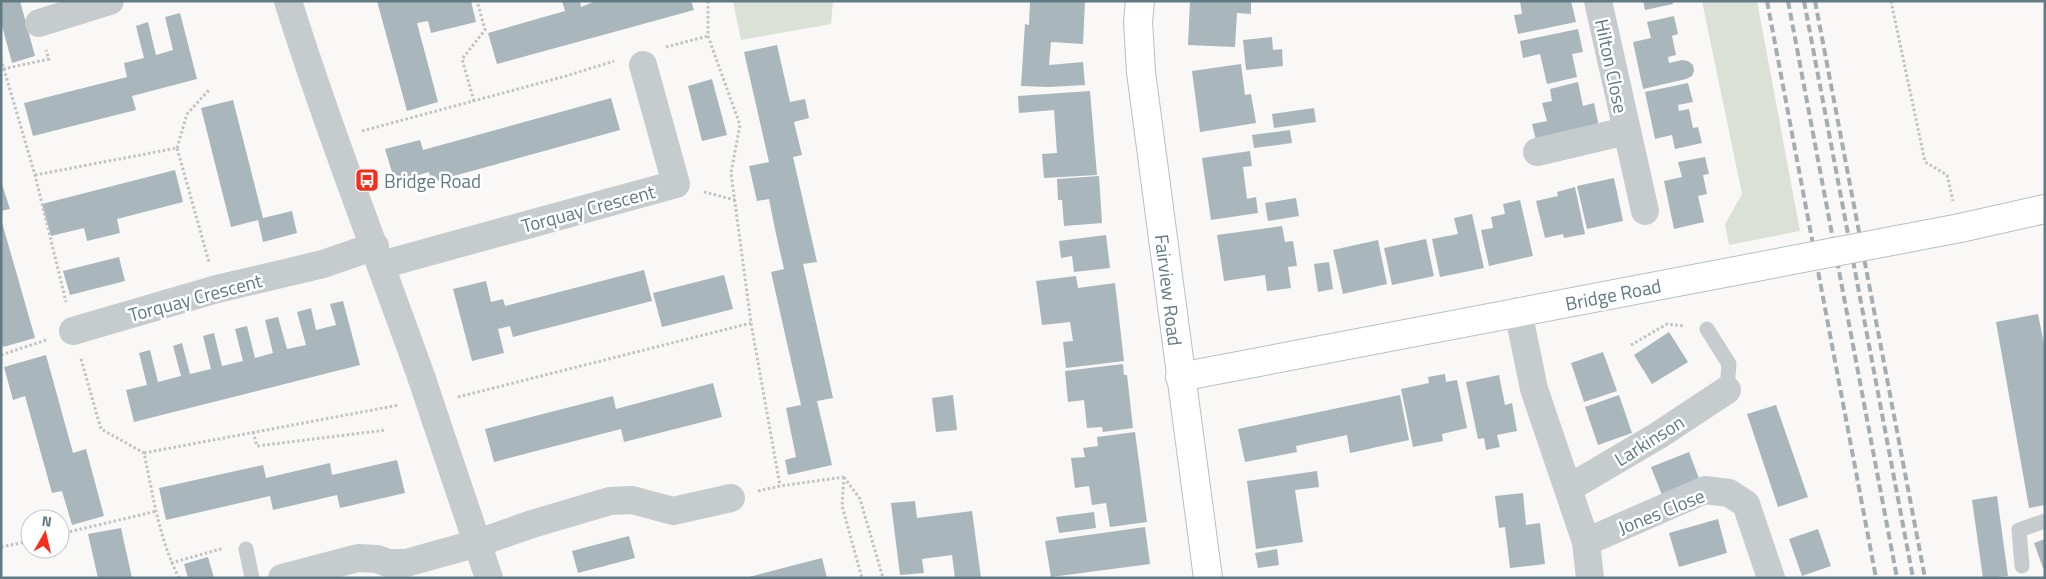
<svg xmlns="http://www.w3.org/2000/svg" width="2046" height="579" viewBox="0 0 2046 579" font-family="'Titillium Web',sans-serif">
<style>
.green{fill:#dbe1d6}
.building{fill:#a9b6bb}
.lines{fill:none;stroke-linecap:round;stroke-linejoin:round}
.secondary-casing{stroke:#b8bfc3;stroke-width:30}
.path{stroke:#bfc3c4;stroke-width:3;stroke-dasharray:2.5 2.5;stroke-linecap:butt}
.lane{stroke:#c6cbce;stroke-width:15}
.street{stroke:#c6cbce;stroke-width:28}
.secondary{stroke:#fff;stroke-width:28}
.rail{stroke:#a4aeb2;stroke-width:4;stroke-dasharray:8 4;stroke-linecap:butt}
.secondary-bridge-casing{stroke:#b8bfc3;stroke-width:30;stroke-linecap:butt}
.street-bridge{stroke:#c6cbce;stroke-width:28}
.secondary-bridge{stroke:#fff;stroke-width:28}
.labels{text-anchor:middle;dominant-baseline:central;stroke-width:5;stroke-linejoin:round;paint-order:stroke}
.street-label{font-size:19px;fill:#617a84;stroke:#fff}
.poi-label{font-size:19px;fill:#617a84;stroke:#fff;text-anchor:start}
</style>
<rect width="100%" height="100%" fill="#f9f8f6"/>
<g class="green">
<polygon points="733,1 833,1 831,24 741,40"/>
<polygon points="1702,1 1757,1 1800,231 1729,245 1725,224 1742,194"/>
</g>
<g class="building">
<polygon points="1,1 20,1 35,56 12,63 1,22"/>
<polygon points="377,1 471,1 476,22 431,33 428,21 417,23 438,102 407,111"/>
<polygon points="562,1 580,1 581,7 596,1 691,1 694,10 497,64 488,33 565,11"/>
<polygon points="1030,1 1085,1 1083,44 1051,42 1049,65 1083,62 1085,85 1048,87 1021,86 1025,24 1029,25"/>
<polygon points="1190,1 1251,1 1251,14 1237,13 1235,47 1188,45"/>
<polygon points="1520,1 1571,1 1576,22 1518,34 1514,15 1522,14"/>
<polygon points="1643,1 1672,1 1673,4 1645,10"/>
<polygon points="180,13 197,79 132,96 136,110 33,136 24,103 127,77 124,63 144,58 136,26 148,22 156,55 173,50 165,17"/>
<polygon points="1674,16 1678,34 1672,36 1676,55 1668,57 1669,63 1682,60 1688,61 1693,65 1694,71 1692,76 1686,79 1643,89 1633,42 1651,38 1647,22"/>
<polygon points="1578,29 1583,52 1572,54 1577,77 1547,84 1540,54 1523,58 1520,41"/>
<polygon points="1272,37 1273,50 1282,49 1283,66 1246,70 1243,40"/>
<polygon points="777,45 790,102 805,99 809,118 794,122 802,155 793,157 817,262 803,264 833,398 817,401 832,465 788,475 785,460 796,457 786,408 801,405 771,272 784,269 776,234 769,199 757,201 749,166 769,162 744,52"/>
<polygon points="1241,64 1245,95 1251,94 1256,123 1200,132 1192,71"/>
<polygon points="712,79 727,135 702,141 688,86"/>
<polygon points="1578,82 1583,106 1594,103 1599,127 1536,140 1532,124 1547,121 1542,103 1552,101 1550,89"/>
<polygon points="1688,83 1693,102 1678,105 1679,111 1689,109 1693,128 1698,127 1702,143 1675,149 1672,135 1655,139 1645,92"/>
<polygon points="1090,91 1097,175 1044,178 1042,154 1057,153 1054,110 1019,113 1018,96"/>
<polygon points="611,98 620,130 432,182 429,172 395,182 385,149 420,140 423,150"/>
<polygon points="233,100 263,218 292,211 297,233 263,242 258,220 231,227 201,108"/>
<polygon points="1314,108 1316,122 1274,128 1272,114"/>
<polygon points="1290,130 1292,143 1254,148 1252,135"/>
<polygon points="1250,151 1252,166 1243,167 1247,199 1256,197 1258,213 1211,220 1202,158"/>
<polygon points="1705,157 1709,174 1703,175 1707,194 1698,196 1704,222 1674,229 1664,181 1682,177 1678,162"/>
<polygon points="175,170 183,202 117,219 120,233 87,241 84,228 51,236 42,204"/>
<polygon points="1099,176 1102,223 1064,226 1062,200 1058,200 1057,179"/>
<polygon points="1614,178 1623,221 1587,229 1577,186"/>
<polygon points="1,181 10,209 1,211"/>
<polygon points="1575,187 1585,234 1564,238 1563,234 1545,238 1536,201 1558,196 1557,192"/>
<polygon points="1296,198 1299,216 1268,221 1265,203"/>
<polygon points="1520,200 1533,256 1489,266 1481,230 1493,228 1491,217 1505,214 1503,204"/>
<polygon points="1472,214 1484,268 1440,277 1432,239 1458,234 1454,218"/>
<polygon points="1,219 35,338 3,347 1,340"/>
<polygon points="1282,226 1285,242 1293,241 1297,266 1288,267 1291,288 1267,291 1265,275 1224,281 1217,235"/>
<polygon points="1106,235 1110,268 1074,272 1072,256 1061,258 1059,241"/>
<polygon points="1426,239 1434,276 1392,285 1384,248"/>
<polygon points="1378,240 1387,284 1343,294 1333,250"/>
<polygon points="119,257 125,281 70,295 63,271"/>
<polygon points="1329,262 1333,289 1318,292 1314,264"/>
<polygon points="644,270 652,301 513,337 510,326 498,329 504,353 472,361 453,289 486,281 491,302 503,299 505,306"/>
<polygon points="724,275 733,309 662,327 653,293"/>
<polygon points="1076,276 1078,288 1115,283 1124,361 1066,368 1063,342 1073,341 1070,322 1042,325 1036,281"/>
<polygon points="343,301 360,365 134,422 126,390 147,385 139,353 150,350 158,382 181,376 173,346 182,343 190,374 211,369 203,336 214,333 222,366 243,361 235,329 247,326 255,358 273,353 265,320 278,317 287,349 306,345 297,312 311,308 316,330 336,325 330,304"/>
<polygon points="2038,314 2045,349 2045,505 2029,508 1996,322"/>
<polygon points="1669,332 1688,362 1652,384 1634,355"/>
<polygon points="1603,352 1617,391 1584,402 1571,363"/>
<polygon points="46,355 73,453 86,449 104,516 72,525 62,491 52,493 25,396 13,400 4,367"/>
<polygon points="1123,364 1124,375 1127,375 1133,428 1103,432 1102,427 1087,428 1084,400 1068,402 1065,371"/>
<polygon points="1445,374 1446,382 1457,380 1467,428 1442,434 1443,441 1413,447 1401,389 1429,383 1428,377"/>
<polygon points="1499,375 1505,405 1512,403 1517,431 1497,435 1500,447 1486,450 1484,438 1478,439 1466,382"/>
<polygon points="713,383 722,417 624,442 621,429 494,462 485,429 613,396 616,409"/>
<polygon points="953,395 957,430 936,432 932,398"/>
<polygon points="1400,395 1409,440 1350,453 1347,435 1296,446 1297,452 1245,462 1238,429"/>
<polygon points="1619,395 1632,433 1598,445 1585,407"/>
<polygon points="1776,405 1808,497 1778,507 1747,414"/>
<polygon points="1135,432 1147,522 1110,527 1106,503 1092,505 1089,486 1075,488 1071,458 1085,457 1083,448 1098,446 1097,437"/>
<polygon points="1689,452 1700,481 1662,495 1651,467"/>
<polygon points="397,460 405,493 340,508 337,495 273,510 270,496 166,520 159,488 263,465 266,478 330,463 332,475"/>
<polygon points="1317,471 1319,487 1295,490 1303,542 1256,549 1247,481"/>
<polygon points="1523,493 1526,525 1540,523 1545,564 1510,568 1505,527 1499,528 1495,496"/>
<polygon points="1997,496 2008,576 1983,578 1972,500"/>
<polygon points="915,501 917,518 972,511 981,578 955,578 952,555 922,559 924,573 900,575 891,503"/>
<polygon points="1094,512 1096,528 1059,533 1056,517"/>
<polygon points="1718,519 1727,553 1679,567 1669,533"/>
<polygon points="1145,527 1150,564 1051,577 1045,541"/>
<polygon points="121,528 132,578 98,578 88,534"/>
<polygon points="1818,529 1831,566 1802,576 1789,539"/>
<polygon points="629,536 635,558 578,573 572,551"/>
<polygon points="2045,539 2045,568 2043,568 2034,543"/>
<polygon points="1277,549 1279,565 1258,568 1255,553"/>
<polygon points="208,557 214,578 188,578 184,564"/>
<polygon points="822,558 827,578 749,578 749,577"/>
</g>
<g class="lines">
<g class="secondary-casing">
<g id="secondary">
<polyline points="1140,1 1138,22 1141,72 1208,578"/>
<polyline points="1960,228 2045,209"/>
<polyline points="1180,377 1751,268"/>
</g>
</g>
<g class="path">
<polyline points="708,1 708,36 740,125 731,173 751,323 780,486"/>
<polyline points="1891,1 1925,162 1947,175 1953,201"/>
<polyline points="666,47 708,36"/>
<polyline points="1,59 35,175 66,302"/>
<polyline points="3,69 49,59 46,50"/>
<polyline points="474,101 462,59 485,30 477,1"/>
<polyline points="362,131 566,76 614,61"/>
<polyline points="177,148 187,114 209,90"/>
<polyline points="35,175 177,148 209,262"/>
<polyline points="704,192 735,200"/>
<polyline points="1631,345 1667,324 1684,326"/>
<polyline points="1,355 46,340"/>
<path d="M81 359 101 429 144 453C153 495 159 539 179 578"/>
<polyline points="458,397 751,323"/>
<polyline points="253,432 257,446 386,430"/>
<polyline points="144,453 399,405"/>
<polyline points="844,477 860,499 883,578"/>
<polyline points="844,477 842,506 862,578"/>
<polyline points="758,491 780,486 844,477"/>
<polyline points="60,534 157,511"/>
<polyline points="1,547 30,541"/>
<polyline points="171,563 224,548"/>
</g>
<g class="lane">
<polyline points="1707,329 1729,364 1727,390"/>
<polyline points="246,549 252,578"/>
<polyline points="2022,566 2019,530 2045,521"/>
</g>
<g class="street">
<path d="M288 1C328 128 377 253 422 379"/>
<polyline points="1598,1 1645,211"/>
<polyline points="39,23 110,1"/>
<polyline points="1537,152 1626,131"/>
<polyline points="381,265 676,184 643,65"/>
<polyline points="1518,311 1534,389 1586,542 1590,578"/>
<polyline points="73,331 217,289 323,264 375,246"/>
<polyline points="436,421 489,578"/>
<polyline points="1569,488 1659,435 1727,390"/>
<polyline points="1586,542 1705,490 1729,493 1746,504 1771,578"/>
<polyline points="282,578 358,558 377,559 388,563 406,563 478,543 532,524 610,501 632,500 673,511 731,498"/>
</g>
<use href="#secondary" class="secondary"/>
<g class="rail">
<polyline points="1767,1 1876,578"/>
<polyline points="1788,1 1897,578"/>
<polyline points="1804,1 1913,578"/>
<polyline points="1815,1 1925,578"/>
</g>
<g class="secondary-bridge-casing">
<polyline id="secondary-bridge" points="1751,268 1960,228"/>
</g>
<polyline class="street-bridge" points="422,379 436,421"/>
<use href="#secondary-bridge" class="secondary-bridge"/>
</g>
<defs>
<g id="bus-square" transform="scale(1.25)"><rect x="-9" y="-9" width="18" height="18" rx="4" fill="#f42e1a" stroke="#fff"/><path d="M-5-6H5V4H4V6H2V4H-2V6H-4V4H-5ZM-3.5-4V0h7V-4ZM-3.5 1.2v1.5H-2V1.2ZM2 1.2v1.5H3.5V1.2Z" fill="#fff"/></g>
</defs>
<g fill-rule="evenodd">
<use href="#bus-square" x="367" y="180"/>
</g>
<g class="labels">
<g class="street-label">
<text transform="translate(1612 66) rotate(78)">Hilton Close</text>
<text transform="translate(588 208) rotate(-15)">Torquay Crescent</text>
<text transform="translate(1169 290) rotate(83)">Fairview Road</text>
<text transform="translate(1613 294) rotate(-11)">Bridge Road</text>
<text transform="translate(195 297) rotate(-15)">Torquay Crescent</text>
<text transform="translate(1649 440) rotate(-32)">Larkinson</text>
<text transform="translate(1661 511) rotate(-22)">Jones Close</text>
</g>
<g class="poi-label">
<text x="384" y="180">Bridge Road</text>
</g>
</g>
<rect width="2046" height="579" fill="none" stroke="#617a84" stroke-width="5"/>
<g transform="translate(45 534) rotate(8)"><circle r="24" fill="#ffffff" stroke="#c0cace"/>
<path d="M0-4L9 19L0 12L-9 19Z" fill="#f42e1a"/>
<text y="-8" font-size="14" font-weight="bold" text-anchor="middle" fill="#617a84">N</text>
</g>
</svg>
